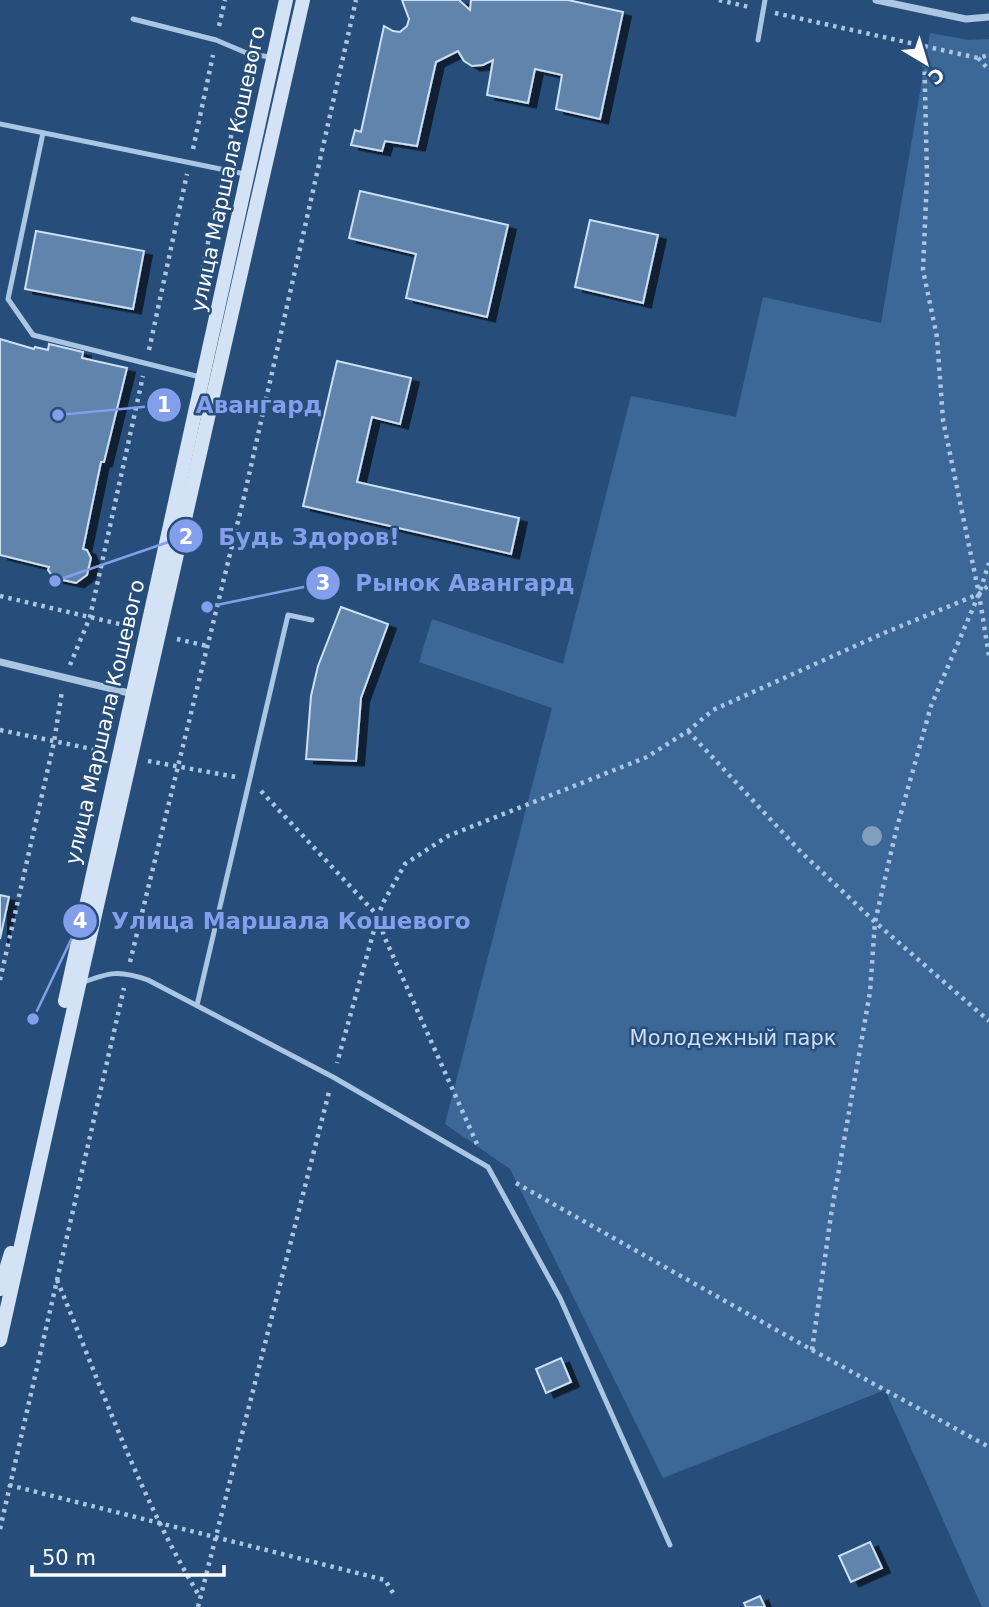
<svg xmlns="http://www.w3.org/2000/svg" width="989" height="1607" viewBox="0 0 989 1607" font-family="'DejaVu Sans',sans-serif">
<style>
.green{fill:#3b6897}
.building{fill:#6084ab;stroke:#cddff3;stroke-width:2;filter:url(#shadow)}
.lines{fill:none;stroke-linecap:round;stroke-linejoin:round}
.path{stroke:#abc6e3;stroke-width:4.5;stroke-dasharray:3.5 5;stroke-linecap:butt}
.lane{stroke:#abc6e3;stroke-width:5}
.street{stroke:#abc6e3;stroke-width:7}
.secondary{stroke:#d3e2f4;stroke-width:14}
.tree{fill:#829ebd}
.labels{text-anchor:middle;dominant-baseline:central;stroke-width:5;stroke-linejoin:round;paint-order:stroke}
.street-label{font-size:21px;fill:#fff;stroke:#274e7a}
.park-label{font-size:21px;fill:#cddff3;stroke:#274e7a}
.leader{fill:none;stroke:#839eea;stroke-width:2.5}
.callout-dot{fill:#839eea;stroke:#274e7a;stroke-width:2.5}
.mark-label{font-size:21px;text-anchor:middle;font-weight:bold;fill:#fff}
.callout-label{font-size:23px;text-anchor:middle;font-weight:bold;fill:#839eea;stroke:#274e7a;stroke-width:5;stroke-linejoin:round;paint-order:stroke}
</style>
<defs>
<filter id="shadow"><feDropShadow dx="8" dy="4.5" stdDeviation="0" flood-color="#0009"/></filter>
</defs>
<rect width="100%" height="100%" fill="#274e7a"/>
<polygon class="green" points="930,33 969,40 989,39 989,1607 982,1607 885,1390 663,1478 510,1169 445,1124 552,708 419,662 432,619 563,664 631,396 736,417 763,297 881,323"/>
<g class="building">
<polygon points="402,0 459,0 470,10 471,0 568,0 623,12 600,119 556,109 562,75 535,69 528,103 487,95 493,60 483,65 472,66 464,61 458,51 436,62 417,146 385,141 382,151 351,145 355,130 361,132 384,26 393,31 400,32 407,26 409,19"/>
<polygon points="360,191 508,225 487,317 406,298 416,254 349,238"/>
<polygon points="590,220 658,235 643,303 575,287"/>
<polygon points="36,231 144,251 133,309 25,289"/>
<polygon points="0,339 34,349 35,347 48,350 49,344 83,352 82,358 127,368 104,462 101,462 83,549 87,550 91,558 87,575 76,583 54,578 48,570 49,567 0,555"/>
<polygon points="337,361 411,378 400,424 372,417 357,482 519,518 511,554 303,506"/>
<polygon points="341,607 388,624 361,698 356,761 306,759 311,696 318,666"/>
<polygon points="0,895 9,897 0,939"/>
<polygon points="561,1358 571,1382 546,1393 536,1369"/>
<polygon points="870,1542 882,1568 851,1582 839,1556"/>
<polygon points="760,1596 765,1607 746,1607 744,1603"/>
</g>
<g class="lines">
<g class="path">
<polyline points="719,0 749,7"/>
<polyline points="775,13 978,58 989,55"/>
<polyline points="219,26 225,0"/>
<polyline points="924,46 927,177 923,270 937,337 943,420 979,594 989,656"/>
<polyline points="978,58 989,70"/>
<polyline points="193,149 213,55"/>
<polyline points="227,155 246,68"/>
<polyline points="199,286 220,185"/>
<polyline points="149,350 187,174"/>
<polyline points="0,596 128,626"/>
<polyline points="177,639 207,646"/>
<polyline points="70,665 90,617 143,376"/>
<polyline points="0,730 102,751"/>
<polyline points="688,731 801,852 875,922 989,1021"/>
<polyline points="148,761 236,777"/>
<polyline points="261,791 378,916 337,1063"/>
<polyline points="130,962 244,497 356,0"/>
<polyline points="0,980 54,742 62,691"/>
<polyline points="477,1144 384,936 378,916 383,903 405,864 448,836 647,757 688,731 713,710 884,633 979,594 989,585"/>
<polyline points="516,1183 812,1350 831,1215 870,992 875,922 896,831 931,706 979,594 989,563"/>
<path d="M57 1280C101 1386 140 1498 200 1597"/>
<polyline points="812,1350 989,1447"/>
<polyline points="9,1485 385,1580 393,1593"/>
<polyline points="0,1529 124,988"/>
<polyline points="198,1607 329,1092"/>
</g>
<g class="lane">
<polyline points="133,19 216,40 249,54 271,57"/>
<polyline points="758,40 765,0"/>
<polyline points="0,124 245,174"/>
<polyline points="43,133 8,299 33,335 200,377"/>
<path d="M81 983C110 972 119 970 148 980L333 1077 488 1167 560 1298 670 1545"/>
<polyline points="197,1005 288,615 312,620"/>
</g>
<g class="street">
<polyline points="876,0 966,19 989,17"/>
<polyline points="0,662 133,694"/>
</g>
<g class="secondary">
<polyline points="65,1001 286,0"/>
<polyline points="0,1289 11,1253"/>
<polyline points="0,1340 79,985 303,0"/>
</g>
</g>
<circle class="tree" cx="872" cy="836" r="10"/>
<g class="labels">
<g class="street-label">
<text transform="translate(228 169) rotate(-78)">улица Маршала Кошевого</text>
<text transform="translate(105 722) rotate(-77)">улица Маршала Кошевого</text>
</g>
<g class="park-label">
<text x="733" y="1038">Молодежный парк</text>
</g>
</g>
<path class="leader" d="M58 415L164 405M55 581L186 536M207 607L323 583M33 1019L80 921"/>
<g class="callout-dot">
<circle cx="58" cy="415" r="7"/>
<circle cx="55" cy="581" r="7"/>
<circle cx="207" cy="607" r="7"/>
<circle cx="33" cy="1019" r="7"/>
<circle cx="164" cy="405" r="18"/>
<circle cx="186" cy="536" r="18"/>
<circle cx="323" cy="583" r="18"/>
<circle cx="80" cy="921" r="18"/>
</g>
<g class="mark-label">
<text x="164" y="412">1</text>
<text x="186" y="544">2</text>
<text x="323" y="590">3</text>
<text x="80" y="928">4</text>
</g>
<g class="callout-label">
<text x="259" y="413">Авангард</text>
<text x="309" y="545">Будь Здоров!</text>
<text x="465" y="591">Рынок Авангард</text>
<text x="291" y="929">Улица Маршала Кошевого</text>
</g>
<g transform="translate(926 63) rotate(142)" stroke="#274e7a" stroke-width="5" paint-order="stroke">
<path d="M0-5L12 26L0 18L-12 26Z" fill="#ffffff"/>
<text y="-10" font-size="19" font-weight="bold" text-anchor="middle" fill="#ffffff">С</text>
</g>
<path d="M32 1565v10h192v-10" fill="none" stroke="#ffffff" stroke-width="3.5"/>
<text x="42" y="1565" font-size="21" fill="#ffffff" stroke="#274e7a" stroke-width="5" paint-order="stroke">50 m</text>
</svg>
